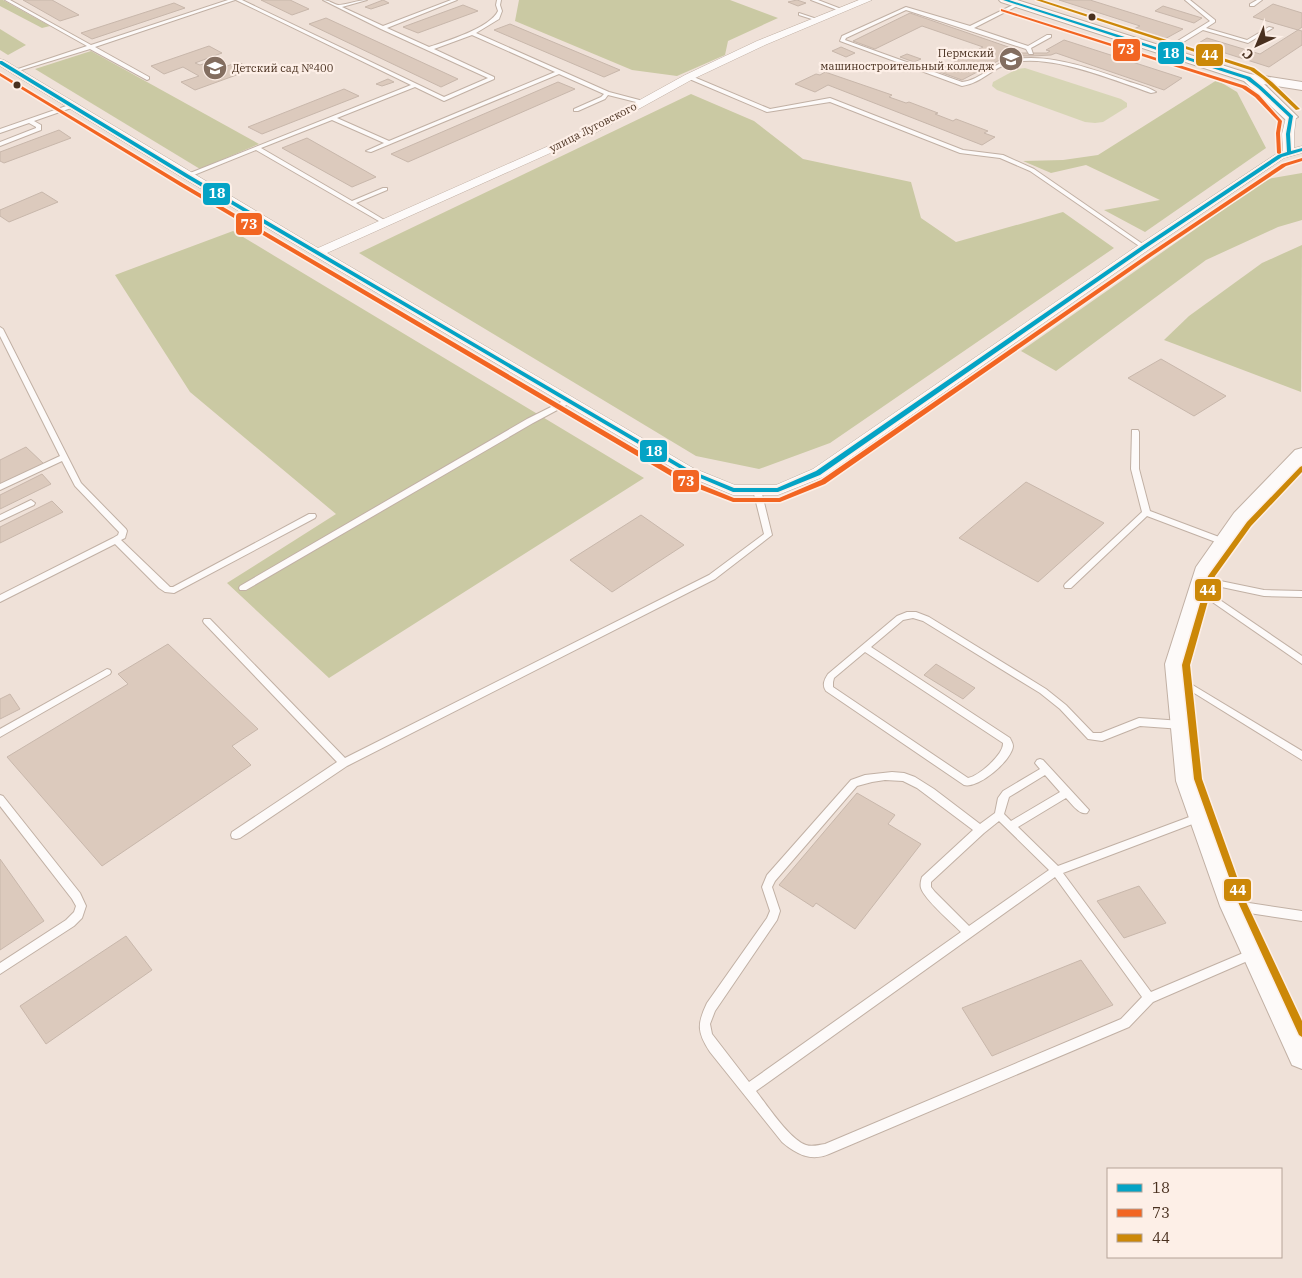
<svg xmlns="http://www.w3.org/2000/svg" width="1302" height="1278" viewBox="0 0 1302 1278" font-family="'IBM Plex Serif',serif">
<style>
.green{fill:#d7d5b5}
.forest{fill:#cac9a3}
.building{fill:#dccabd;stroke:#c8b7ab}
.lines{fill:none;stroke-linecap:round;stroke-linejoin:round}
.service-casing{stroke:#c1b0a4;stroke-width:2}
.minor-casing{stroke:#c1b0a4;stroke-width:1}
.tertiary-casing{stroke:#c1b0a4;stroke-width:2}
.service{fill:#fdfaf9;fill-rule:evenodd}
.minor{fill:#fdfaf9;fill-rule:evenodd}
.tertiary{fill:#fdfaf9;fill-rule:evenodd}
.bus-1-casing{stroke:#fdefe7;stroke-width:3}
.bus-2-casing{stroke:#fdefe7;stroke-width:3}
.bus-3-casing{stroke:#fdefe7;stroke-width:3}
.bus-1{fill:#04a3c5;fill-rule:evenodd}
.bus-2{fill:#f26522;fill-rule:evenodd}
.bus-3{fill:#cc8808;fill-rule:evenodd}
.bus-dot{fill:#49301f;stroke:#fdefe7;stroke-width:2}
.labels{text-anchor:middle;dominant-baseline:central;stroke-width:4.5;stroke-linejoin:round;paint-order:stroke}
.far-poi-label{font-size:11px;fill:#49301f;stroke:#fdefe7;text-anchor:end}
.far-street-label{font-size:11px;fill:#49301f;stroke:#fdefe7}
.line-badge{stroke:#fdefe7;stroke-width:2}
.badge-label{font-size:14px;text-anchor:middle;font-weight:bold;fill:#fff}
</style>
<rect width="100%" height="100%" fill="#efe1d8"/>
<polygon class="green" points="1025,68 1121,99 1127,103 1127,107 1103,122 1095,123 1085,122 997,90 992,86 993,82 1017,69"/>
<g class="forest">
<polygon points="0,0 3,0 50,26 42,28 0,6"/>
<polygon points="519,0 730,0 778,18 728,41 725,55 677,76 632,70 515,21"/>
<polygon points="0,29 26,45 8,55 0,50"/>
<polygon points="91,51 259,144 200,169 35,69"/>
<polygon points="1217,80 1237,92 1266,148 1145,232 1104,210 1160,200 1086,165 1051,173 1023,161 1063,160 1098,155"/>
<polygon points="691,94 754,121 803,159 911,182 921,218 956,242 1063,212 1114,248 830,443 759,469 696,456 359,253"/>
<polygon points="1302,173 1302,220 1278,227 1206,260 1056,371 1021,351 1267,179"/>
<polygon points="233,231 644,478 329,678 227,583 336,514 190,392 115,275"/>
<polygon points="1302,245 1301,392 1164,340 1189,316 1262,263"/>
</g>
<g class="building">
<polygon points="23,0 52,0 79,15 60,21"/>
<polygon points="261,0 290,0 309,9 292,15"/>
<polygon points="383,0 389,3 371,9 365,7"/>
<polygon points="797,0 806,3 798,6 788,2"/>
<polygon points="1059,0 1090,0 1183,29 1163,40 1132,30 1140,26"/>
<polygon points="174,3 185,8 92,39 81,33"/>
<polygon points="1273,4 1302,13 1302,27 1298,30 1253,17"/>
<polygon points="463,5 478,11 418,33 403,27"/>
<polygon points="1163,6 1202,18 1194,23 1155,11"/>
<polygon points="910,13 1017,50 1014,52 1018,53 1047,53 1050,51 1046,50 1064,40 1182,78 1164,90 1056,53 1051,55 1032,56 1017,56 1011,54 962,80 937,71 983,47 922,26 875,49 853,41"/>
<polygon points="326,18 458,79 441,87 309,24"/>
<polygon points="510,24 620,70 604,77 494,30"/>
<polygon points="1298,30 1302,31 1302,45 1269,67 1197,44 1207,38 1260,54"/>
<polygon points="209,46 222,53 195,63 200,65 206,63 213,67 206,69 211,72 238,62 253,69 195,90 181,82 199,76 183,67 164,74 151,66"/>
<polygon points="841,47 855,53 846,57 832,51"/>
<polygon points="907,54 921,59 914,62 900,57"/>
<polygon points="825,72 892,95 889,97 906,103 909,102 938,113 935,114 953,121 956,119 988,131 984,133 995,137 982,145 828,85 815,92 795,84 816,74 820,75"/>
<polygon points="388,79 394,82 382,86 376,84"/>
<polygon points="558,82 575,89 408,162 391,154"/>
<polygon points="344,89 359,96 262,134 248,127"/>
<polygon points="59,130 71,138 4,163 0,161 0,152"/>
<polygon points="307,138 376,177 352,187 282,148"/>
<polygon points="42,192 58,202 9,222 0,216 0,210"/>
<polygon points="1161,359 1226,396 1194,416 1128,378"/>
<polygon points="26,447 44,464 0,485 0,460"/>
<polygon points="42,474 51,484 0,509 0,495"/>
<polygon points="1026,482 1104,523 1038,582 959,538"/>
<polygon points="52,501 63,512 0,543 0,527"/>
<polygon points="641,515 684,545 612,592 570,560"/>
<polygon points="168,644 258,729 232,746 251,765 102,866 7,757 128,684 118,674"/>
<polygon points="936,664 975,688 963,699 924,675"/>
<polygon points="10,694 20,709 0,719 0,699"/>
<polygon points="857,793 895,815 888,824 921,844 855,929 816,903 813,907 779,885"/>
<polygon points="0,859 44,921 0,950"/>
<polygon points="1139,886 1166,923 1124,938 1097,901"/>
<polygon points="126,936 152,970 46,1044 20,1006"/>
<polygon points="1081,960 1113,1005 992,1056 962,1008"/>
</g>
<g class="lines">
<g class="service-casing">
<g id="service">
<polygon points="5,0 10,0 91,45 228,0 235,0 95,47 149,77 149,79 147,80 90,49 15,72 15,70 87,46"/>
<path d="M236 0H242L444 97 488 78 381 29 323 0C329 0 333 4 338 5 345 5 359 0 367 0L342 7 383 26 451 0H457L387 28 429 47C447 41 490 28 498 11L496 5 497 0H501L500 5 502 11 499 19 476 33 609 92 647 102 644 104 608 95 605 99 578 111H574V109L601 97 604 94 559 74 371 152 366 151 384 143 332 120 261 148 352 201 383 188H387V190L356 203 386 221V223L384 224 256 150 189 177H185V175L411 85ZM472 35 555 72 389 141 337 118 415 87 444 101 494 79V77L434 49Z"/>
<polygon points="811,0 818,0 844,10 840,11"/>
<polygon points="1185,0 1190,0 1215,20 1215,22 1206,28 1247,40 1269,27 1273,28 1248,43 1203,30 1167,52 1163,52 1163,50 1210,21"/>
<polygon points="1257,0 1262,0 1254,6 1250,6 1250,4"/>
<path d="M1017 3 1019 4V5L974 28 1028 46 1047 35H1051V37L1031 48 1033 54H1029L1026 49 906 10 846 38 845 40 962 82C980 80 991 65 1007 61 1044 51 1092 69 1127 81 1136 84 1148 87 1156 92L1151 93C1113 80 1050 53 1010 63 992 68 982 83 962 86L840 41 842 36 906 7 970 26Z"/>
<polygon points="799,13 820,20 818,21 799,15"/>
<polygon points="689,75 770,109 830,98 963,150 1003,155 1034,169 1147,247 1142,248 1030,171 1000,158 960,153 830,102 767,112 687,78 686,77"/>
<polygon points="72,104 75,106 74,107 34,121 41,125 41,130 0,146 0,142 36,128 36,127 29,123 0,133 0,129"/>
<polygon points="0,327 3,329 81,483 126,529 127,531 125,538 121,540 170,587 173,587 309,514 315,514 316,516 315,518 174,593 165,592 159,588 115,544 0,602 0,595 113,538 118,535 119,532 75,486 62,461 0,490 0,484 60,456 0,336"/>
<polygon points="567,399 570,399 574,401 533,423 246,590 240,590 239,588 240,586 527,419"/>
<polygon points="1132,430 1138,430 1139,432 1139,469 1150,511 1227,540 1228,542 1227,544 1221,544 1147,516 1071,588 1065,588 1064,586 1065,584 1142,512 1131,469"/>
<polygon points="757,487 761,490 772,535 715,579 347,766 240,838 236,839 232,838 231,835 232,832 337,762 204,623 203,621 204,619 210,619 345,758 709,575 764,534 753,490"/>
<polygon points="31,500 35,503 34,505 0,521 0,515"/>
<polygon points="1201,577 1264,590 1302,591 1302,597 1264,596 1198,582 1197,580 1198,578"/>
<polygon points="1198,585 1302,656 1302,664 1195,590 1194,588 1195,586"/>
<path d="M907 612H916L929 617 1046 689 1066 705 1093 733H1101L1139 718 1182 721 1185 722 1187 725 1185 728 1182 729 1140 726 1102 741 1088 739 1060 709 1040 693 923 621 913 618 903 620 871 647 1010 738C1011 741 1013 743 1013 746 1012 760 979 789 964 785L826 691C822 685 824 680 828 674L897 616ZM865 652 1003 743C1004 754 979 776 968 778L833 687V682L834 678Z"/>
<polygon points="107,669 110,670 111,672 110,674 0,737 0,729"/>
<polygon points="1181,678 1302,751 1302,760 1178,683 1176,681 1178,679"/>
<path d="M1040 759 1043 760 1089 810 1087 813C1079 815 1072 804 1066 798L1018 827 1058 866 1200 813 1203 814 1205 817 1203 820 1063 873 1151 992 1255 948 1259 950 1260 953 1259 956 1153 1002 1129 1027 829 1154C811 1162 796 1154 782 1142L710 1052C697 1032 697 1024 707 1003L767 918 770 911 762 887 767 875 851 780 865 775 892 772 904 773 915 777 934 789 980 824 995 813 998 798 1003 791 1040 769 1035 763 1037 760ZM1045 775 1060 792 1011 821 1004 814 1009 797ZM885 780 903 781 917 788 973 830 922 877C921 880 920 885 921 888 924 899 952 923 961 932L749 1082 712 1034 710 1024 715 1011 777 920 780 911 772 887 775 881 857 786 872 782ZM999 821 1049 870 969 926 935 892 931 887V882L984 833ZM1055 877 1142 997 1121 1019 825 1144C819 1145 812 1147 806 1145 790 1140 766 1104 756 1091Z"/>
<polygon points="0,795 3,796 80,893 86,906 82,918 74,926 0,974 0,963 66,920 74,912 76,906 72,899 0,806"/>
<polygon points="1236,901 1302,911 1302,921 1236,911 1232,909 1231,906 1232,903"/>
</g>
</g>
<g class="minor-casing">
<polygon id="minor" points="859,0 872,0 765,45 693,79 595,133 327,253 693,468 735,485 776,485 813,469 1140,244 1276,154 1283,151 1282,134 1286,117 1287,115 1295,115 1296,117 1294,134 1294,148 1302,146 1302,153 1284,158 1148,250 823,477 778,495 733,495 683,474 183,178 0,66 0,59 4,60 318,248 587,129 685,75 757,41"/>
</g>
<g class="tertiary-casing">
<g id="tertiary">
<polygon points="999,0 1017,0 1250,74 1302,82 1302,90 1264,84 1298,117 1291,121 1286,120 1244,81 1001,2"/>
<polygon points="1302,448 1302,465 1248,523 1213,573 1187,664 1200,781 1246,906 1302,1026 1302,1069 1292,1065 1220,906 1176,781 1165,664 1196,567 1234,513 1295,450"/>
</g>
</g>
<use href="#service" class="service"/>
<use href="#minor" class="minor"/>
<use href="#tertiary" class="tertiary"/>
<g class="bus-1-casing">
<polygon id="bus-1" points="1003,0 1009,0 1250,77 1261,86 1293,116 1290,134 1291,151 1302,148 1302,151 1282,157 1146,248 820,475 778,492 733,492 686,472 185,177 0,64 0,61 2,61 189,175 690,470 734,488 777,488 816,471 1142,246 1278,155 1287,152 1286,134 1289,117 1258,88 1246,79"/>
</g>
<g class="bus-2-casing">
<g id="bus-2">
<polygon points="1001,9 1246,86 1259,95 1282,121 1280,133 1281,153 1279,154 1277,153 1276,133 1278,121 1255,97 1242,88 1001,11"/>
<polygon points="0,73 184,184 685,478 734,498 779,498 821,480 1148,254 1282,164 1302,158 1302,161 1286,166 1152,256 825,484 780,502 733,502 681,482 180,186 0,76"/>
</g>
</g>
<g class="bus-3-casing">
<g id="bus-3">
<polygon points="1036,0 1042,0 1254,68 1272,82 1300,109 1296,110 1263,79 1250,70"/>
<polygon points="1302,466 1302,472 1251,526 1215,576 1190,665 1202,779 1246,902 1302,1021 1302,1037 1299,1035 1238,902 1194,779 1182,665 1208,576 1247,522 1300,467"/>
</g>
</g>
<use href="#bus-1" class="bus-1"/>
<use href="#bus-2" class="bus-2"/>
<use href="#bus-3" class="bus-3"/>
</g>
<defs>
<g id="university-disc" transform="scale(1.25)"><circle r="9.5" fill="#836e60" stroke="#fdefe7"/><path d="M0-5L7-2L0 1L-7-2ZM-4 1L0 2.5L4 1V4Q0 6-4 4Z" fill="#fff"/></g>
<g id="school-disc" transform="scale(1.25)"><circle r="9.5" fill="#836e60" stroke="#fdefe7"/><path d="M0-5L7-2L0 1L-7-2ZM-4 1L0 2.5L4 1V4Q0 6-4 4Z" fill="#fff"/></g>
</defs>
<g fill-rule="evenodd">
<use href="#university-disc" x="1011" y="59"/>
<use href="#school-disc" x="215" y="68"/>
</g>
<g class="bus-dot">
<circle cx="1092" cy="17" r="4.5"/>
<circle cx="17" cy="85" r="4.5"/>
</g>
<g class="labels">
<g class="far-poi-label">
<text x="994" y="53">Пермский<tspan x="994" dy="13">машиностроительный колледж</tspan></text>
<text x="232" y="68" text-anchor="start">Детский сад №400</text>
</g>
<g class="far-street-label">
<text transform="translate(593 127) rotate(-27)">улица Луговского</text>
</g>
</g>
<g class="line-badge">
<rect x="1112" y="38" width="29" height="24" rx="5" fill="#f26522"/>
<rect x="1157" y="41" width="28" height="24" rx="5" fill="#04a3c5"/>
<rect x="1195" y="43" width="29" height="24" rx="5" fill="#cc8808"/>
<rect x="202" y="182" width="29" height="24" rx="5" fill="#04a3c5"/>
<rect x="235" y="212" width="28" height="24" rx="5" fill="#f26522"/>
<rect x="639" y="439" width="29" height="24" rx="5" fill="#04a3c5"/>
<rect x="672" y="469" width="28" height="24" rx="5" fill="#f26522"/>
<rect x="1194" y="578" width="28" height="24" rx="5" fill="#cc8808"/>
<rect x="1223" y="878" width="29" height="24" rx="5" fill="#cc8808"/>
</g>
<g class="badge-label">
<text x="1126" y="54">73</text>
<text x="1171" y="58">18</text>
<text x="1210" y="60">44</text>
<text x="217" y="198">18</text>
<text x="249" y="229">73</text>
<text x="654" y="456">18</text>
<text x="686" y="486">73</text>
<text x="1208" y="595">44</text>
<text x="1238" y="895">44</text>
</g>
<rect x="1107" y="1168" width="175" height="90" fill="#fdefe7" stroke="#b5a397"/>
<rect x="1117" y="1184" width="25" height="8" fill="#04a3c5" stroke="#b5a397"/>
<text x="1152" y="1193" font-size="15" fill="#49301f">18</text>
<rect x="1117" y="1209" width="25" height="8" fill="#f26522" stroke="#b5a397"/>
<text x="1152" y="1218" font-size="15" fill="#49301f">73</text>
<rect x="1117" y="1234" width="25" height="8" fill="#cc8808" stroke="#b5a397"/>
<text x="1152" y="1243" font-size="15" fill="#49301f">44</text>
<g transform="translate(1257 45) rotate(224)" stroke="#fdefe7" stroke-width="4" paint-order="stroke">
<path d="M0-4L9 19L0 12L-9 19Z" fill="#49301f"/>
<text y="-8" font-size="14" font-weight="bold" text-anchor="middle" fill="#49301f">С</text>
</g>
</svg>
